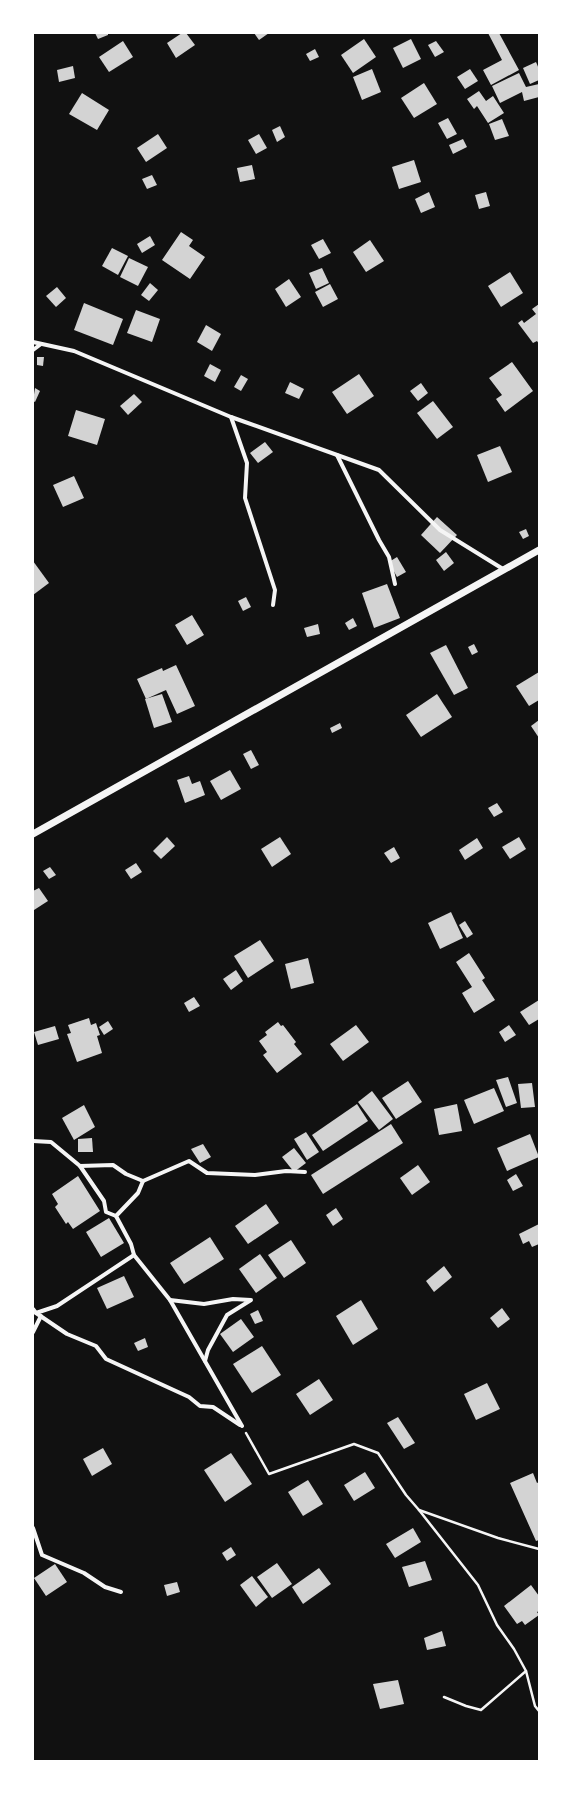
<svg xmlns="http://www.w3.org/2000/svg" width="572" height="1794" viewBox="0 0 572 1794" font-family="Inter,sans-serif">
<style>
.building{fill:#d3d3d3}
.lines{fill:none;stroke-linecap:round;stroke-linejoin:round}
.path{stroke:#f5f5f5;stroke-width:2.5}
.minor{stroke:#f5f5f5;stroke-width:4}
.tertiary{stroke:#f5f5f5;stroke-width:7}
</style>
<rect width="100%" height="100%" fill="#111"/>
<g class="building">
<polygon points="95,33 108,33 108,35 98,39"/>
<polygon points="182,33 186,33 195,45 176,58 167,43"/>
<polygon points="254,33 269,33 259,40"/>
<polygon points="488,33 499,33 519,70 491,85 483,70 502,60"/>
<polygon points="364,39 376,57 353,73 341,55"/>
<polygon points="411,39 421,59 403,68 393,48"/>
<polygon points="123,41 133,57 109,72 99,57"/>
<polygon points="436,41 444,52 435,57 428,45"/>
<polygon points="315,49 319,57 310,61 306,54"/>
<polygon points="536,62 539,69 539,80 530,84 523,68"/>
<polygon points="73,66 75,78 59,82 57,70"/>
<polygon points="372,69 381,92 362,100 353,77"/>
<polygon points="470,69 478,81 465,89 457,77"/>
<polygon points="519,73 526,87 539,84 539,97 524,101 522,92 500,103 492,86"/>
<polygon points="424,83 437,104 414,118 401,98"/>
<polygon points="479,91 486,101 493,96 504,113 488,123 477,106 474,109 467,99"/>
<polygon points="82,93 109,110 97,130 69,114"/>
<polygon points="448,118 457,134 447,139 438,123"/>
<polygon points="502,119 509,136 495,140 489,124"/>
<polygon points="280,126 285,137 277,142 272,130"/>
<polygon points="158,134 167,148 146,162 137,148"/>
<polygon points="259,134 267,148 256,154 248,140"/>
<polygon points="463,139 467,147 453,154 449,145"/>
<polygon points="414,160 421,182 399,189 392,167"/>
<polygon points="252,165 255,179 240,182 237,168"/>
<polygon points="152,175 157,185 147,189 142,179"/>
<polygon points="429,192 435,207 421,213 415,199"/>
<polygon points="486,192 490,206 479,209 475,195"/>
<polygon points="181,232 193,240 189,246 205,257 190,279 162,260"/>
<polygon points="150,236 155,245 142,253 137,244"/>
<polygon points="323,239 331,253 319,259 311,245"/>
<polygon points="370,240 384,261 366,272 353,252"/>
<polygon points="112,248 128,256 118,275 102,266"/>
<polygon points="129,258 148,267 138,286 120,277"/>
<polygon points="322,268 329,283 316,289 309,273"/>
<polygon points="510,272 523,293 501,307 488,286"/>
<polygon points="289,279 301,297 286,307 275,289"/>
<polygon points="150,283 158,290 149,301 141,295"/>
<polygon points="330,284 338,299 323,307 315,292"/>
<polygon points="57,287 66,298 56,307 46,296"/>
<polygon points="84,303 123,319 113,345 74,330"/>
<polygon points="539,304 539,344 537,341 533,343 518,323 522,320 524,323 536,314 532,309"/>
<polygon points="136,310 160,319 152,342 127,333"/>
<polygon points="206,325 221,334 212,351 197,342"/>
<polygon points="37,357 44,357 43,366 37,365"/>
<polygon points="512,362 533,391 505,412 496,399 502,395 489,378"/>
<polygon points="210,364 221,370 215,382 204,376"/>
<polygon points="359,374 374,396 347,414 332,392"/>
<polygon points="241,375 248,379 241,391 234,387"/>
<polygon points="290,382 304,389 299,399 285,393"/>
<polygon points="421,383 428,393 418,401 410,391"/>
<polygon points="35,388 40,391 35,402 33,401"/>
<polygon points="134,394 142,402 128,415 120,406"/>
<polygon points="433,401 453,427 437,439 417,413"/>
<polygon points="76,410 105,419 97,445 68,436"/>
<polygon points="265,442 273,452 258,463 250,453"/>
<polygon points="500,446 512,472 488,482 477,455"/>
<polygon points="74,476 84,498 63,507 53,485"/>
<polygon points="437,517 457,535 440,553 421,535"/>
<polygon points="526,529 529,536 523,539 519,532"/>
<polygon points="446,552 454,563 444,571 436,560"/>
<polygon points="397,557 406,572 397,577 389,562"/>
<polygon points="33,561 49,583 33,595"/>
<polygon points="387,584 400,618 374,628 362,593"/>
<polygon points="246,597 251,607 243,611 238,601"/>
<polygon points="192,615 204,635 187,645 175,625"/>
<polygon points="353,618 357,626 349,630 345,623"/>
<polygon points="318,624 320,634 307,637 304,628"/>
<polygon points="474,644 478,652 472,655 468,647"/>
<polygon points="446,645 468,688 454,695 430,653"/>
<polygon points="176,665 195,706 177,714 166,690 146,699 137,679 162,668 163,671"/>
<polygon points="539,672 539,700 529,706 516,686"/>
<polygon points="162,694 172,722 154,728 145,699"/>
<polygon points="437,694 452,717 421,737 406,715"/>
<polygon points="539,720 539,738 531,726"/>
<polygon points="340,723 342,728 332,733 330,728"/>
<polygon points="251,750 259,765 251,769 243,754"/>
<polygon points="230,770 241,789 221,800 210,781"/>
<polygon points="189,776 192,784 200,781 205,795 185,803 177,780"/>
<polygon points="497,803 503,812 494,817 488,808"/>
<polygon points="167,837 175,846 161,859 153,851"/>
<polygon points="280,837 291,854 272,867 261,849"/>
<polygon points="519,837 526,849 510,859 502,847"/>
<polygon points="477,838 483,848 465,860 459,850"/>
<polygon points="394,847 400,858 391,863 384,853"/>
<polygon points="136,863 142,872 131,879 125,870"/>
<polygon points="50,867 56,875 49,879 43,871"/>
<polygon points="39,888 48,901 34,910 33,891"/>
<polygon points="451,912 463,938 440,949 428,923"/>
<polygon points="465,921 473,934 467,938 459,925"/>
<polygon points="260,940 274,961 248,978 234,956"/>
<polygon points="469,953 485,978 478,983 482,980 495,1000 474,1013 462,993 472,987 456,962"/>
<polygon points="308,958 314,983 291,989 285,964"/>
<polygon points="236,970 243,981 231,990 223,979"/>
<polygon points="194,997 200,1006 189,1012 184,1003"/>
<polygon points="539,1000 539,1019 529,1025 520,1012"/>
<polygon points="89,1018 91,1025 96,1023 100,1035 97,1036 102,1053 77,1062 67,1034 71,1033 68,1025"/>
<polygon points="108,1021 113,1029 104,1035 99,1027"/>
<polygon points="278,1022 281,1026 283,1025 296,1042 294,1044 302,1054 277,1073 263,1055 267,1052 259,1041 267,1035 265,1032"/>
<polygon points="356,1025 369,1042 343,1061 330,1044"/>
<polygon points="509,1025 516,1035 505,1042 499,1032"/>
<polygon points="55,1026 59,1039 38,1045 34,1032"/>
<polygon points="508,1077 517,1103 506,1107 496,1080"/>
<polygon points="408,1081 422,1102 396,1119 382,1098"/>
<polygon points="532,1083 535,1107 521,1108 518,1084"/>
<polygon points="494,1088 504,1111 474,1124 464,1100"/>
<polygon points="372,1091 393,1119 379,1130 358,1102"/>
<polygon points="357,1104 368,1121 323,1151 312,1135"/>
<polygon points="457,1104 462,1131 439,1135 434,1109"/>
<polygon points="84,1105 95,1127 74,1140 62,1118"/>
<polygon points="391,1124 403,1143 323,1194 311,1175"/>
<polygon points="306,1132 319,1152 307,1160 294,1139"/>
<polygon points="530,1134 539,1157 507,1171 497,1148"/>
<polygon points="92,1138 93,1152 78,1152 78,1139"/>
<polygon points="203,1144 211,1157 200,1163 191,1149"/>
<polygon points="294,1148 306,1163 294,1172 282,1157"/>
<polygon points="418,1165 430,1182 412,1195 400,1178"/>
<polygon points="516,1174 523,1186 513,1191 507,1180"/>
<polygon points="78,1176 100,1211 73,1229 68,1222 66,1224 55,1207 58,1204 52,1194"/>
<polygon points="266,1204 279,1223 248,1244 235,1226"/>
<polygon points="336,1208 343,1219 333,1226 326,1215"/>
<polygon points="109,1218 124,1243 101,1257 86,1232"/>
<polygon points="539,1224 539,1244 532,1247 529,1241 523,1244 519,1234"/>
<polygon points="210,1237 224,1259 184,1284 170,1263"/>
<polygon points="291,1240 306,1263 284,1278 268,1255"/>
<polygon points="260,1254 277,1278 256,1293 239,1269"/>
<polygon points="444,1266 452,1277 434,1292 426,1281"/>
<polygon points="124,1276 134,1297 107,1309 97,1288"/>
<polygon points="361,1300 378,1329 353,1345 336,1316"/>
<polygon points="502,1308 510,1319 498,1328 490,1318"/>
<polygon points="258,1310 263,1321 255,1324 250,1314"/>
<polygon points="241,1319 254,1337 233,1352 220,1334"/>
<polygon points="145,1338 148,1347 138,1351 134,1343"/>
<polygon points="262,1346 281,1375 252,1393 233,1364"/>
<polygon points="319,1379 333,1400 310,1415 296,1394"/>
<polygon points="487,1383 500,1409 476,1420 464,1394"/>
<polygon points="398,1417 415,1443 404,1449 387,1423"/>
<polygon points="103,1448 112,1464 92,1476 83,1459"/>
<polygon points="231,1453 252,1484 225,1502 204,1470"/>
<polygon points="365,1472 375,1488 354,1501 344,1485"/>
<polygon points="533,1473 537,1483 539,1482 539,1540 536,1541 510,1483"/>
<polygon points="308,1480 323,1504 303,1516 288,1492"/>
<polygon points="413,1528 421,1542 395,1558 386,1544"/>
<polygon points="231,1547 236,1555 227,1561 222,1553"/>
<polygon points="425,1561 432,1580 409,1587 402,1567"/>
<polygon points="277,1563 292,1584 272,1598 257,1577"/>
<polygon points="55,1564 67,1582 46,1596 34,1578"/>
<polygon points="319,1568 331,1584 303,1604 292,1587"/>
<polygon points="252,1576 268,1597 256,1607 240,1585"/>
<polygon points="177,1582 180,1592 167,1596 164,1585"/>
<polygon points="531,1585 539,1596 539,1611 537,1612 539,1615 525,1625 522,1621 517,1624 504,1606"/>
<polygon points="442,1631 446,1646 427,1650 424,1638"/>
<polygon points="398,1680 404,1704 380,1709 373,1684"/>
</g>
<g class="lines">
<g class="path">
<polyline points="246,1433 269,1474 354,1444 378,1453 406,1495 419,1510 498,1538 539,1549"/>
<polyline points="419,1510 478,1585 497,1625 514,1649 526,1671 535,1706 539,1711"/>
<polyline points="444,1697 466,1706 481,1710 526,1671"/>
</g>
<g class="minor">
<polyline points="33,342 74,351 231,417 379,470 440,530 503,569"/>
<polyline points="33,350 41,344"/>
<polyline points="231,417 247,463 245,498 275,590 273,605"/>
<polyline points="337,455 379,540 389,557 395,584"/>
<polyline points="33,1141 51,1142 80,1166 113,1165 126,1174 143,1181"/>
<polyline points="80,1166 104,1201 106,1212 116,1216"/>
<polyline points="134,1255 131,1244 116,1216 138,1193 143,1181 189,1161 207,1173 255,1175 286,1171 305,1172"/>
<polyline points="170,1300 204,1304 233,1299 251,1300 227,1315 208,1350 205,1361"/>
<polyline points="33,1309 36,1313 57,1306 134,1255 170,1300 242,1426"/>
<polyline points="36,1313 67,1334 96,1346 106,1359 189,1397 200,1406 213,1407 240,1425"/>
<polyline points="33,1332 41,1316"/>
<polyline points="33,1528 42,1555 84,1573 105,1587 121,1592"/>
</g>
<polyline class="tertiary" points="33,834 539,550"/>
</g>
<rect width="572" height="1794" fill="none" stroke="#ffffff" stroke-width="68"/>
</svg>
